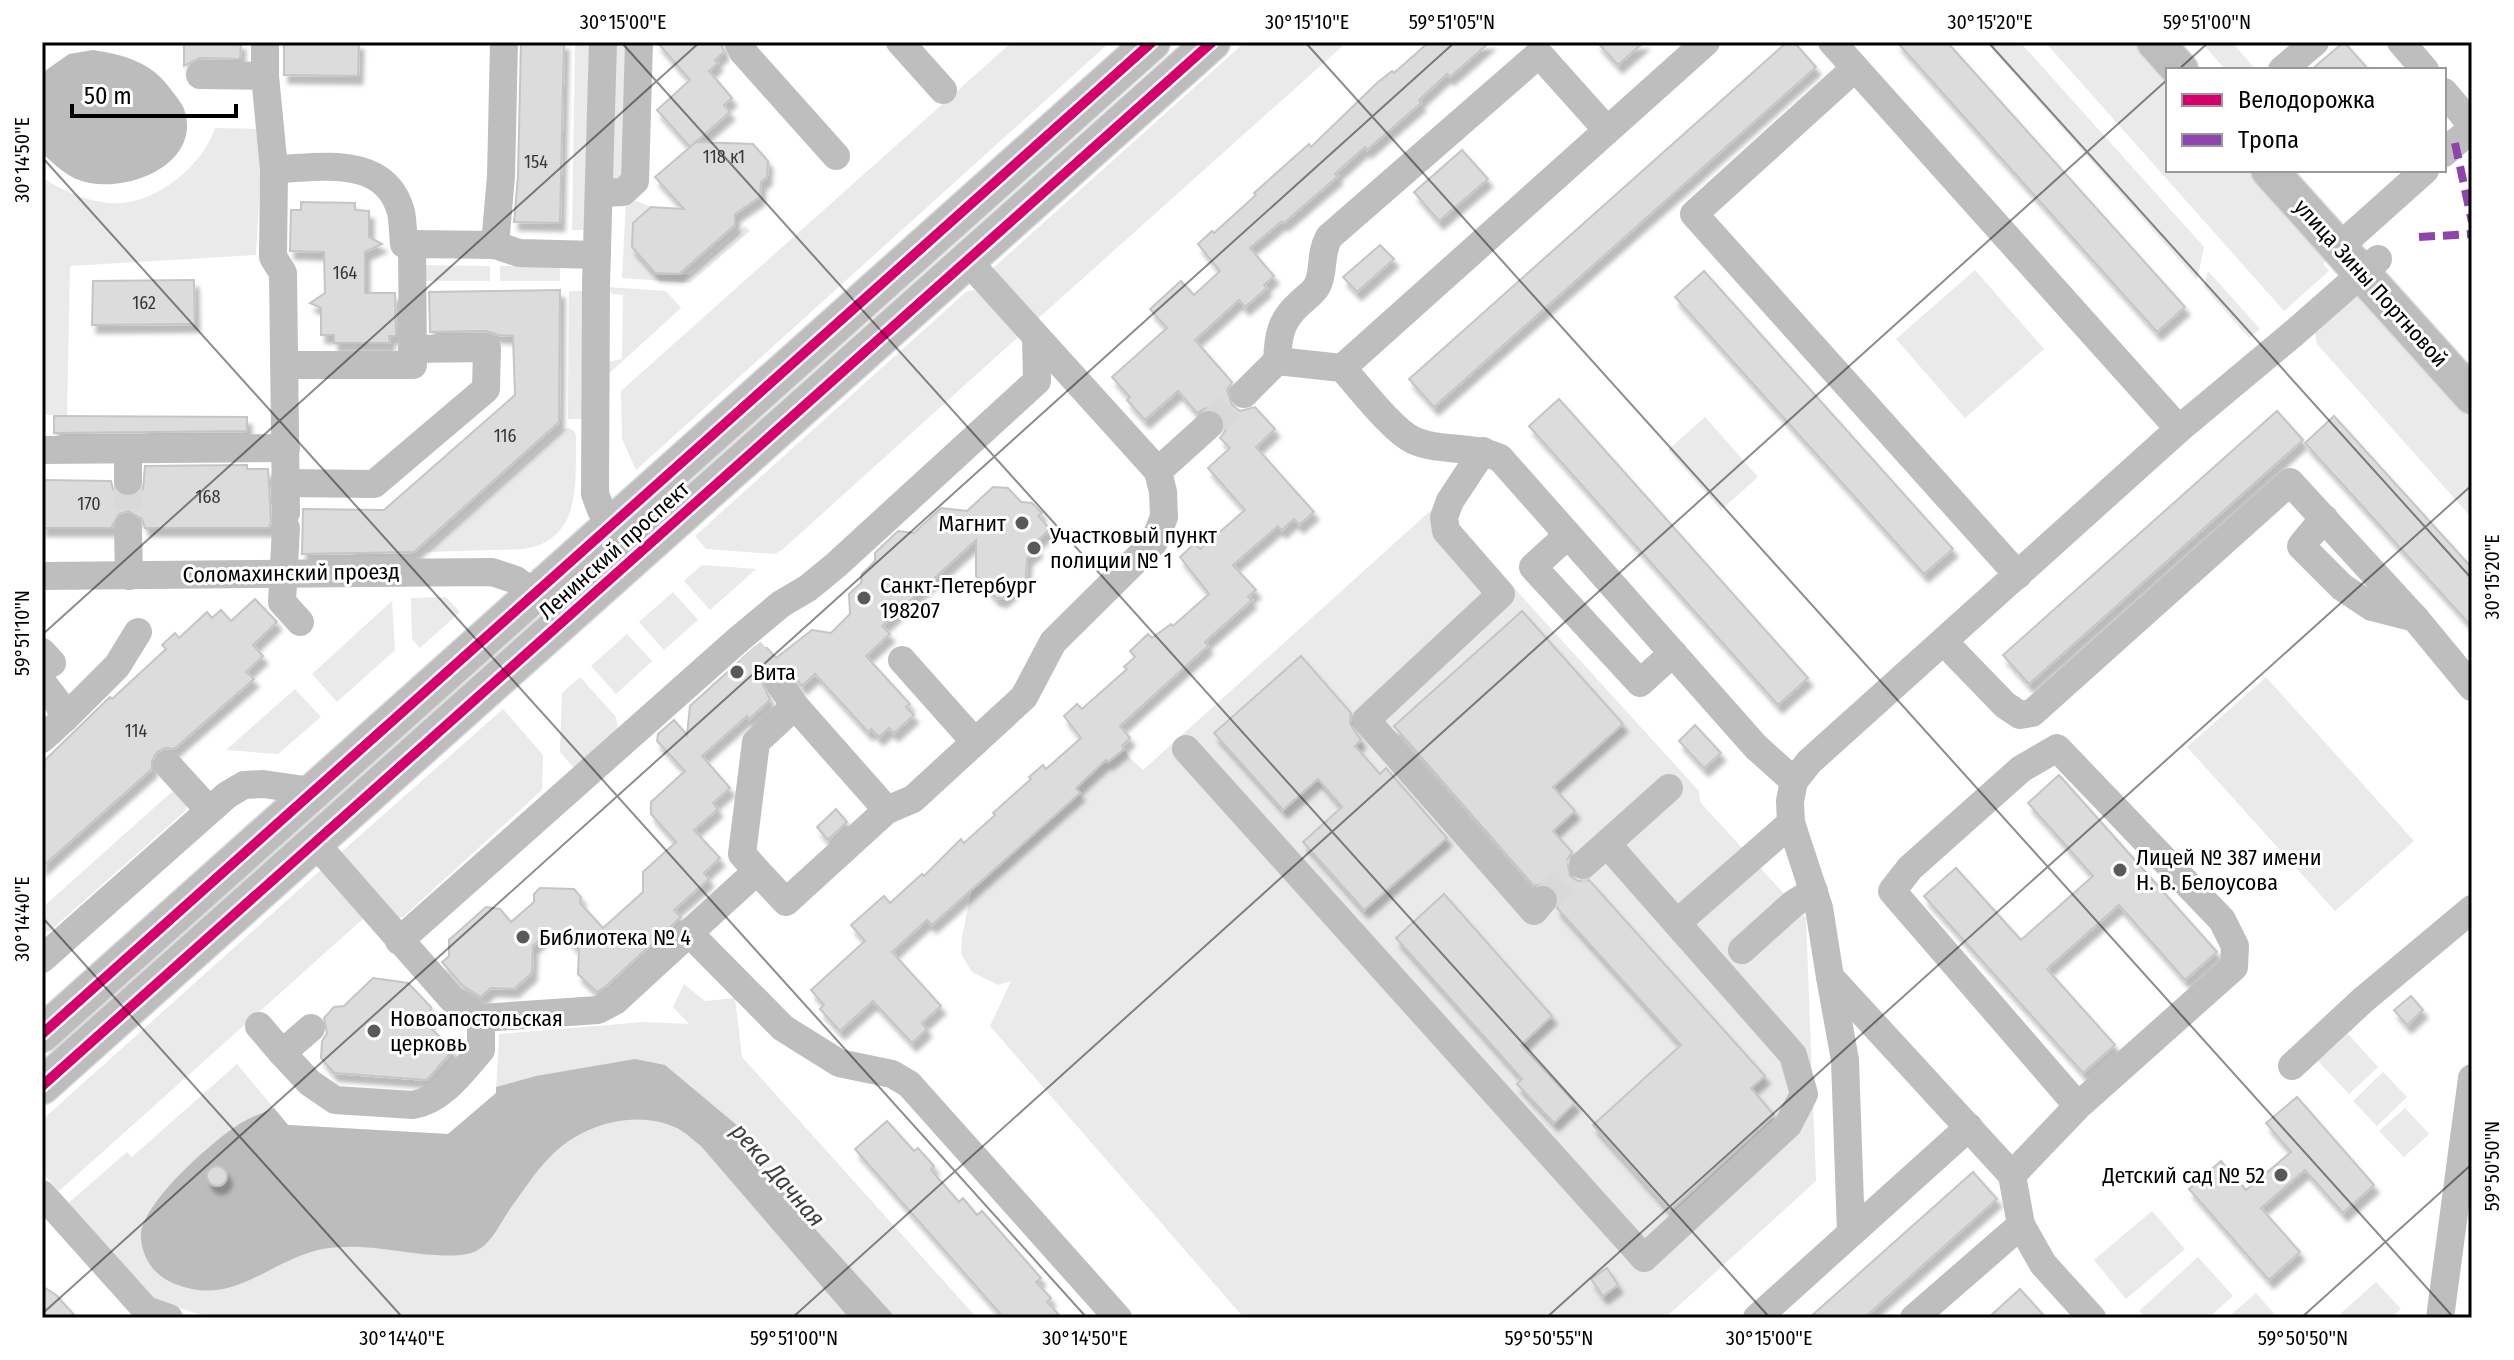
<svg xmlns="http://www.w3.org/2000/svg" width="2514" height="1360" viewBox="0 0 2514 1360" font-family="'Fira Sans Condensed',sans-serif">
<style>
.green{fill:#eaeaea}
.water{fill:#bcbcbc}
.building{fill:#dcdcdc;stroke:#c5c5c5;stroke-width:2;filter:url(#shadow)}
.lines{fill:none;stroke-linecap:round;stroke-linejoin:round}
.minor-tunnel{stroke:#d9d9d9;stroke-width:28;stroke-dasharray:28 14;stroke-linecap:butt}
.major-casing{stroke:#dbdbdb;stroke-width:39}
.minor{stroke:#bebebe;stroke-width:28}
.major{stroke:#bdbdbd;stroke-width:36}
.quiet{stroke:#8e44ad;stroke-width:8;stroke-dasharray:16 8;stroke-linecap:butt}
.cycleway-casing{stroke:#fff;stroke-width:15}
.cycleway{stroke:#d6006c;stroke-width:10}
.ticks{fill:none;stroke:#000;stroke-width:2;stroke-opacity:0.45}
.poi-dot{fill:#595959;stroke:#fff;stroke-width:3}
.labels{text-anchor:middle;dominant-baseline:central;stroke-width:6;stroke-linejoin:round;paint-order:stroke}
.number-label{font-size:18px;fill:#373737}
.street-label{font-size:22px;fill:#000;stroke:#fff}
.poi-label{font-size:22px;fill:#000;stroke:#fff;text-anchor:start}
.water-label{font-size:24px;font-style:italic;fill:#404040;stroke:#fff}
.neatline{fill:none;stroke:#000;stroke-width:3}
.ticks-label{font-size:20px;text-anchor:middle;fill:#000}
</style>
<defs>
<filter id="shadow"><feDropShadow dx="4.5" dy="8" stdDeviation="2" flood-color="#0004"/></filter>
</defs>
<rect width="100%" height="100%" fill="#fff"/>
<g class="green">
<polygon points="575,42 592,42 588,230 572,230"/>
<polygon points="615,42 632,42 626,178 611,179"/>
<polygon points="1012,42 1110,42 636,470 622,439 621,391"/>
<polygon points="1245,42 1347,42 1033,323 992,269"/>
<polygon points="1986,42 2020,42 2204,247 2197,280"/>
<polygon points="2045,42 2136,42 2168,78 2168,170 2250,170 2329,258 2323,264 2329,271 2284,311"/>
<polygon points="2201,42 2232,42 2256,70 2226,70"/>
<path d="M215 128 263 129 256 255 70 266 67 416 42 414 43 178C63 191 84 200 108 203 151 208 202 168 215 128Z"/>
<polygon points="626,200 637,201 651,207 633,223 632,247 655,273 690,275 745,226 750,231 690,283 622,278"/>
<polygon points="425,265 490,266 490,281 425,281"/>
<rect x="500" y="266" width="60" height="15"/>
<polygon points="1975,270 2044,349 1965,418 1896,339"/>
<polygon points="2208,271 2260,329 2249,338 2204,287"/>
<polygon points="608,287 666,291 681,308 605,377 607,362 622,359 623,295 612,294"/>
<polygon points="972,290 979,292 1019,336 782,550 775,554 706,549 695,536 966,292"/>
<polygon points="569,291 586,291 585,419 568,419"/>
<polygon points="2359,291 2472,418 2472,518 2317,344 2315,333"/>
<polygon points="1705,417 1758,477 1721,510 1668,450"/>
<path d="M569 428 574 431 576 436C575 482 583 539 524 549L426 552 563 429Z"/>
<polygon points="1429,512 1454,522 1699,791 1700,802 1806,918 1816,1181 1665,1318 1244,1318 990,1026 1011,981 998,985 972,972 961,954 962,936 972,889 1079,793 1076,788 1106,760 1109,762 1124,749 1129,757 1143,770"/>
<polygon points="702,565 756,569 710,610 684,581"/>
<polygon points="673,592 698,620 664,650 639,622"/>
<polygon points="446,597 460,612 420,648 412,639 411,598"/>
<polygon points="392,601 395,650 337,702 312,674"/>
<polygon points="627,634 652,661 616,694 591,666"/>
<polygon points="580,677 616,717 618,731 576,770 560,752 562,693"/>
<polygon points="2266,677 2414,841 2335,911 2187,747"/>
<polygon points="295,689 321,717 278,754 226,750"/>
<polygon points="503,709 543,755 542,790 403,917 398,918 338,855"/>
<polygon points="175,789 187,806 185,811 50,931 42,932 42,908"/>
<polygon points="323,868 365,917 59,1191 42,1172 42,1120"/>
<polygon points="684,984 705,1001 735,998 742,1057 977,1318 210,1318 150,1298 65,1206 127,1152 132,1157 237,1064 288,1125 448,1134 496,1093 499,1034 644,1022 689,1024 673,1007"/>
<polygon points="2348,1034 2378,1067 2349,1094 2318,1061"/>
<polygon points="2383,1072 2407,1097 2377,1126 2353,1101"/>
<polygon points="2405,1108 2429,1134 2404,1157 2379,1131"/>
<polygon points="2152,1211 2185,1249 2126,1299 2094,1260"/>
<polygon points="2198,1257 2233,1296 2208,1318 2146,1318 2139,1311"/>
<polygon points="2376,1282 2401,1309 2391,1318 2340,1318 2338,1316"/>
<polygon points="2256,1293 2278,1318 2227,1318"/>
</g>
<g class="water">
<path d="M93 50C126 55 153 63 172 91 177 98 183 104 185 112 201 168 118 197 76 179 63 173 53 163 42 153V73L69 54Z"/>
<path d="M635 1059 665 1065 739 1127 769 1174 806 1219 896 1318H849L701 1146C693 1140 685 1132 677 1128 635 1108 579 1125 549 1158 535 1172 524 1190 512 1206 501 1221 492 1245 474 1252 444 1263 381 1245 347 1247 336 1247 322 1248 311 1252 262 1267 231 1306 175 1284 155 1276 143 1260 141 1239 137 1206 215 1139 241 1123 251 1117 263 1113 274 1108L288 1125 448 1134 496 1093V1087L536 1076Z"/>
</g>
<g class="building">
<polygon points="184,42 241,42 240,59 200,58 184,66"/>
<polygon points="284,42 359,42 358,76 284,75"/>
<polygon points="521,42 564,42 560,223 514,222 518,176"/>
<polygon points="657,42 721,42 724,52 715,60 718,63 709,71 732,98 724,105 730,112 690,147 657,110 690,80"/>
<polygon points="1429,42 1490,42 1450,77 1447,74 1419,100 1421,103 1367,150 1365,147 1335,174 1338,176 1284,223 1282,221 1250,248 1274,276 1264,285 1267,288 1245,307 1239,300 1195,340 1232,382 1227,390 1232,405 1240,411 1255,407 1275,429 1256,447 1314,512 1299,525 1294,519 1282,530 1278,526 1233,565 1256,590 1248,597 1252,600 1205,642 1208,646 1120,726 1130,738 1122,746 1124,749 1108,762 1106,760 1076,788 1080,793 932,925 927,920 892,952 941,1006 922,1023 927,1029 912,1043 873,1001 840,1031 820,1009 824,1005 811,990 865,941 851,925 884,896 890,903 922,874 924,876 961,839 964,843 995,815 993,813 1031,779 1029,777 1043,765 1046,769 1081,738 1064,716 1077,704 1082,709 1127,669 1124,667 1135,657 1130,651 1148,634 1152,638 1171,624 1173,626 1209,594 1180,557 1195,543 1200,549 1245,510 1208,468 1230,448 1220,438 1225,431 1226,422 1221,413 1206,408 1197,413 1178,391 1145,420 1127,400 1130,397 1112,377 1167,328 1150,309 1181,281 1194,295 1220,271 1198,244 1212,231 1214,233 1256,195 1254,193 1309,144 1311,147 1377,83 1392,71 1394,73"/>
<polygon points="1597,42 1644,42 1618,65"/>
<polygon points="1787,42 1794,42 1816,67 1434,407 1409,379"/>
<polygon points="1897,42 1947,42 2185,307 2157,332"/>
<polygon points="2344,42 2369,70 2311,70"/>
<polygon points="696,142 753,144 768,161 767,177 761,182 760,197 735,214 735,225 679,274 655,273 632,247 633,223 651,207 684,209 655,177"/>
<polygon points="1462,150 1488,179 1439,221 1414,192"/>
<polygon points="301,202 355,203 355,210 369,211 369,237 382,244 365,252 365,293 395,293 396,336 389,336 390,343 334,343 334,335 321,335 321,308 310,303 325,293 324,252 290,251 291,210 301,210"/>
<polygon points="1380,245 1394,259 1357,292 1343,277"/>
<polygon points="1704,271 1953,549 1924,574 1675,297"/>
<polygon points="194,280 195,324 92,325 93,281"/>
<polygon points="560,290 559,422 414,552 302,554 303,509 384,510 515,395 513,336 498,335 487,331 430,332 429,292"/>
<polygon points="1559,399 1808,678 1778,705 1529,426"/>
<polygon points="2277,411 2303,440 2029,684 2003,655"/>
<polygon points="54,416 247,417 247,431 54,433"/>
<polygon points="2334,416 2472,568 2472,627 2305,443"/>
<polygon points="247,465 247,469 268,469 271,521 269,528 145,528 142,519 128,511 119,514 111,528 42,528 42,480 111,481 113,489 119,495 129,498 137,495 143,489 145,466"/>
<polygon points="993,487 1008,488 1021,502 1032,503 1042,513 1038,516 1050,529 1034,544 1038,549 1027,558 1026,578 1003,599 996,598 976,576 976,540 882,626 890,634 866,656 910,704 906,707 914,715 894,733 889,728 879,737 871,729 868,732 815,674 802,686 788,669 780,667 771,670 765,676 763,684 770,700 749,719 747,716 702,756 730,788 713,803 718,809 694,830 720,858 704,873 709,879 674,910 681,917 605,987 597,992 578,974 579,950 567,937 544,936 533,946 532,973 514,989 491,988 481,997 463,986 442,962 449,956 449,940 486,907 500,909 511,922 534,902 534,894 540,888 574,889 581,897 580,903 603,928 643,892 643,872 676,842 651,814 651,802 685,771 657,741 658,734 674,720 687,735 690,706 755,647 767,648 776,658 812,630 831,633 850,614 849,594 861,583 862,574 875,561 875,553 898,531 914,533 941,508 967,511"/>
<polygon points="255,599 277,622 253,645 263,656 246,672 254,679 174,749 165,748 157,752 152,761 152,769 42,867 42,763 110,697 112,699 166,649 162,645 175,633 179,638 207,612 212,618 221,610 231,621"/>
<polygon points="1522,611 1623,724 1553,787 1575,811 1553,831 1572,852 1567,860 1570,876 1578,881 1589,880 1765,1076 1751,1088 1774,1115 1670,1211 1593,1125 1681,1045 1557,908 1559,895 1554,887 1545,883 1534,886 1394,726"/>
<polygon points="1301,656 1351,713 1350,724 1361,740 1355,746 1380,774 1386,768 1447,838 1364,910 1303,842 1342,807 1318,779 1283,810 1214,733"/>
<polygon points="1695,725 1721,753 1704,768 1679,741"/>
<polygon points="2059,775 2217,952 2185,980 2119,905 2047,969 2115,1045 2083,1073 1924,896 1956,868 2021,940 2093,876 2028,803"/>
<polygon points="836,809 847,822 828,840 817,827"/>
<polygon points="1444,894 1552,1016 1521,1045 1575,1103 1554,1123 1517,1084 1522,1079 1396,938"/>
<polygon points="373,978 408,983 431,1007 429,1026 453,1050 427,1080 334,1073 321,1058 322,1041 327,1033 324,1018 334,1007 344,1006"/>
<polygon points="2411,996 2423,1010 2407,1025 2394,1010"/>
<polygon points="2297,1097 2374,1185 2343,1213 2305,1170 2261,1208 2300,1252 2269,1280 2189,1189 2221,1161 2246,1190 2291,1152 2266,1123"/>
<polygon points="887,1121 914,1151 918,1148 934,1166 931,1170 959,1202 963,1198 977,1215 982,1211 1041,1278 1036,1282 1051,1298 1047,1302 1062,1318 1004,1318 855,1149"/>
<circle cx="217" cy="1176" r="10"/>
<polygon points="1973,1172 1997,1199 1864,1318 1809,1318"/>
<polygon points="1607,1268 1618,1285 1603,1296 1591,1279"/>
<polygon points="42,1286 56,1295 77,1318 42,1318"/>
<polygon points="2020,1289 2046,1318 1988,1318"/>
</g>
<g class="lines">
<g class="minor-tunnel">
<polyline points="1209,425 1244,394"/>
<polyline points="128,481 128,528"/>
<polyline points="750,651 780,684"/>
<polyline points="1543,900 1583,865"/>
</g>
<g class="major-casing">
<g id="major">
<polyline points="2155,42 2180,70"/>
<polyline points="2269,170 2472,396"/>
<polyline points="42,1034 1152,42"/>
<polyline points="42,1086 1212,42"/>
</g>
</g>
<g class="minor">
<polyline points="265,42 265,76 274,169 273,257 283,273 286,513"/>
<polyline points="504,42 501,176 495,245 519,253 597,255"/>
<polyline points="603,42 596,284 595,494 601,510 613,523"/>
<polyline points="738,42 743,52 836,156"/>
<polyline points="900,42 943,90"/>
<polyline points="1832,42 2179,429"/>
<polyline points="2401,42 2425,70"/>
<polyline points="1855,68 1694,214 2018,575"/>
<polyline points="2282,70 2315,42"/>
<polyline points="200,75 265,76"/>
<polyline points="2444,92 2472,125"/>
<polyline points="2444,153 2472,128"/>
<path d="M274 169C321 168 385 154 401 212 403 222 403 234 404 244H412"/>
<polyline points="599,193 623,192 635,181 639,42"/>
<polyline points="2339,247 2425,170"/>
<polyline points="967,260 1158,471 1163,492 1164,517 1154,542 1053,642 1024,697 913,799 887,810 786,902 757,871 689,933 783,1028 839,1063 892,1074 909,1084 1118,1318"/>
<path d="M1277 361 1342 368C1359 386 1392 430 1413 440 1439 452 1471 445 1500 458L1756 747 1794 781 1809 762 2179 429 2294 333 2378 259"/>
<polyline points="285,365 413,365 412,244 495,245"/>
<polyline points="1342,368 1706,42"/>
<path d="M1244 394 1277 361C1278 337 1280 321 1299 304 1305 298 1313 293 1317 286 1325 272 1319 255 1329 237L1539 54 1607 130"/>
<polyline points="42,450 286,448"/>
<polyline points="128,450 128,481"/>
<polyline points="1483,451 1450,501 1444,517 1446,531 1501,594 1366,720 1534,911 1543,900"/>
<polyline points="1158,471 1209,425"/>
<polyline points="286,483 374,484 486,389 487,348 412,349"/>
<polyline points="2324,518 2301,546 2342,587 2372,607 2415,618"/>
<polyline points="128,528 129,576"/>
<polyline points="286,528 282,602 300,622"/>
<polyline points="1568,535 1533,567 1640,683 1673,653"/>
<polyline points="42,576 492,572 516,580 534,594"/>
<polyline points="1944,642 2005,705 2020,715 2032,713 2290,482 2415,618 2472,687"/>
<polyline points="42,652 52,663"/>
<polyline points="902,660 975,742"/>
<polyline points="42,682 58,703 65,718 42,739"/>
<polyline points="780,684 795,706 887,810"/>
<polyline points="65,718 117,666 138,632"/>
<polyline points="1186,749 1644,1258 1788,1125 1804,1094 1793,1055 1607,844"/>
<polyline points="168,765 209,810"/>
<polyline points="1794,781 1790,801 1791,823 1819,908 1830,977 2012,1175 2021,1225 2043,1264 2092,1318"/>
<polyline points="315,843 452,999 481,1018 598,1010 615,1001 689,933"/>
<polyline points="1583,865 1669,788"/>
<polyline points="757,871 742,854 756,742 795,706"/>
<polyline points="1677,923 1791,823"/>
<polyline points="399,941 739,639 781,604 808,588 836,565 1037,381 1036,337"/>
<polyline points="1742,950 1793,904 1814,891"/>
<polyline points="42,959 227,795 244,785 263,784 312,791"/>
<polyline points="1830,977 1845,1060 1851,1233"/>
<polyline points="259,1026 282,1053"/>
<path d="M311 1028 282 1053 310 1083 335 1100 413 1105C442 1100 463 1071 481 1050V1018"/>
<polyline points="2292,1066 2363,1000 2472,909"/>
<polyline points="2012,1175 2078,1106 2234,967 2235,946 2222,920 2057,748 2021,769 1910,868 1892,891 2078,1106"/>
<polyline points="42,1194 146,1310 169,1318"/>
<polyline points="1757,1318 1969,1127"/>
<polyline points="1914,1318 2021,1225"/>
<polyline points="2440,1318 2472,1078"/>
</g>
<use href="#major" class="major"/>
<g class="quiet">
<polyline points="2455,143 2472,222"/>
<polyline points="2419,237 2472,234"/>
</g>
<g class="cycleway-casing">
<g id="cycleway">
<polyline points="42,1034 1152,42"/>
<polyline points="42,1086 1212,42"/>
</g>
</g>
<use href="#cycleway" class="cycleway"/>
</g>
<path class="ticks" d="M621 42 1770 1318M1305 42 2454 1318M1988 42 2472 579M2178 70 2209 42M42 157 1087 1318M42 635 700 42M42 917 403 1318M42 1314 1455 42M792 1318 2168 79M1546 1318 2472 485M2301 1318 2472 1164"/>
<g class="poi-dot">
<circle cx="1022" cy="523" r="8"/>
<circle cx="1034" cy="548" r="8"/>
<circle cx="864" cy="598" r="8"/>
<circle cx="737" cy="672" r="8"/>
<circle cx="2120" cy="870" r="8"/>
<circle cx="523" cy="937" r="8"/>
<circle cx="374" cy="1031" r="8"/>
<circle cx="2281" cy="1175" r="8"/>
</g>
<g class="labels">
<g class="number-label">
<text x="724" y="157">118 к1</text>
<text x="536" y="162">154</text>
<text x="345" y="273">164</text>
<text x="144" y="303">162</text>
<text x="505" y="436">116</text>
<text x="208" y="497">168</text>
<text x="89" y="504">170</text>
<text x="136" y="731">114</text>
</g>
<g class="street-label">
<text transform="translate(2371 283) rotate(48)">улица Зины Портновой</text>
<text transform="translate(614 550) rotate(-42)">Ленинский проспект</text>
<text transform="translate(291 573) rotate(-1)">Соломахинский проезд</text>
</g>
<g class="poi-label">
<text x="1006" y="523" text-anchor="end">Магнит</text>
<text x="1050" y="535">Участковый пункт<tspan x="1050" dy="25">полиции № 1</tspan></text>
<text x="880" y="585">Санкт-Петербург<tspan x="880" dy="25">198207</tspan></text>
<text x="753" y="672">Вита</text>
<text x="2136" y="857">Лицей № 387 имени<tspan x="2136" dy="25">Н. В. Белоусова</tspan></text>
<text x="539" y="937">Библиотека № 4</text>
<text x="390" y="1018">Новоапостольская<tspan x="390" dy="25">церковь</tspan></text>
<text x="2265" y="1175" text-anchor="end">Детский сад № 52</text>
</g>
<g class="water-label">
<text transform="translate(778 1175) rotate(49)">река Дачная</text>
</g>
</g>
<rect width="2514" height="1360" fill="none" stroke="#ffffff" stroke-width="88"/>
<rect x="2166" y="68" width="280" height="104" fill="#ffffff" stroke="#999999" stroke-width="2"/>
<rect x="2182" y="94" width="40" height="12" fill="#d6006c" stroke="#999999" stroke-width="2"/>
<text x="2238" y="108" font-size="24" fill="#000000">Велодорожка</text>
<rect x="2182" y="134" width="40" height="12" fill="#8e44ad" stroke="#999999" stroke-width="2"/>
<text x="2238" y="148" font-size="24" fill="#000000">Тропа</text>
<path d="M72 104v12h164v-12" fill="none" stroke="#000000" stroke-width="4"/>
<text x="84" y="104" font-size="24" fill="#000000" stroke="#ffffff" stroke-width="6" paint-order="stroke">50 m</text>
<rect x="44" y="44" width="2426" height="1272" class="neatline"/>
<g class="ticks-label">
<text x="623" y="29">30°15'00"E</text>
<text x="1307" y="29">30°15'10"E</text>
<text x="1452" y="29">59°51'05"N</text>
<text x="1990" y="29">30°15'20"E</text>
<text x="2207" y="29">59°51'00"N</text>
<text transform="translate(22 160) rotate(-90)" y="7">30°14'50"E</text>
<text transform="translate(2492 577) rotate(-90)" y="7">30°15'20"E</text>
<text transform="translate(22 633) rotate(-90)" y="7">59°51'10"N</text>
<text transform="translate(22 919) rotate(-90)" y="7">30°14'40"E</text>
<text transform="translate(2492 1166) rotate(-90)" y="7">59°50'50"N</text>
<text x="402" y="1345">30°14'40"E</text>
<text x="794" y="1345">59°51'00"N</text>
<text x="1085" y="1345">30°14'50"E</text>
<text x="1549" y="1345">59°50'55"N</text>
<text x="1769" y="1345">30°15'00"E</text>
<text x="2303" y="1345">59°50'50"N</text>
</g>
</svg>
